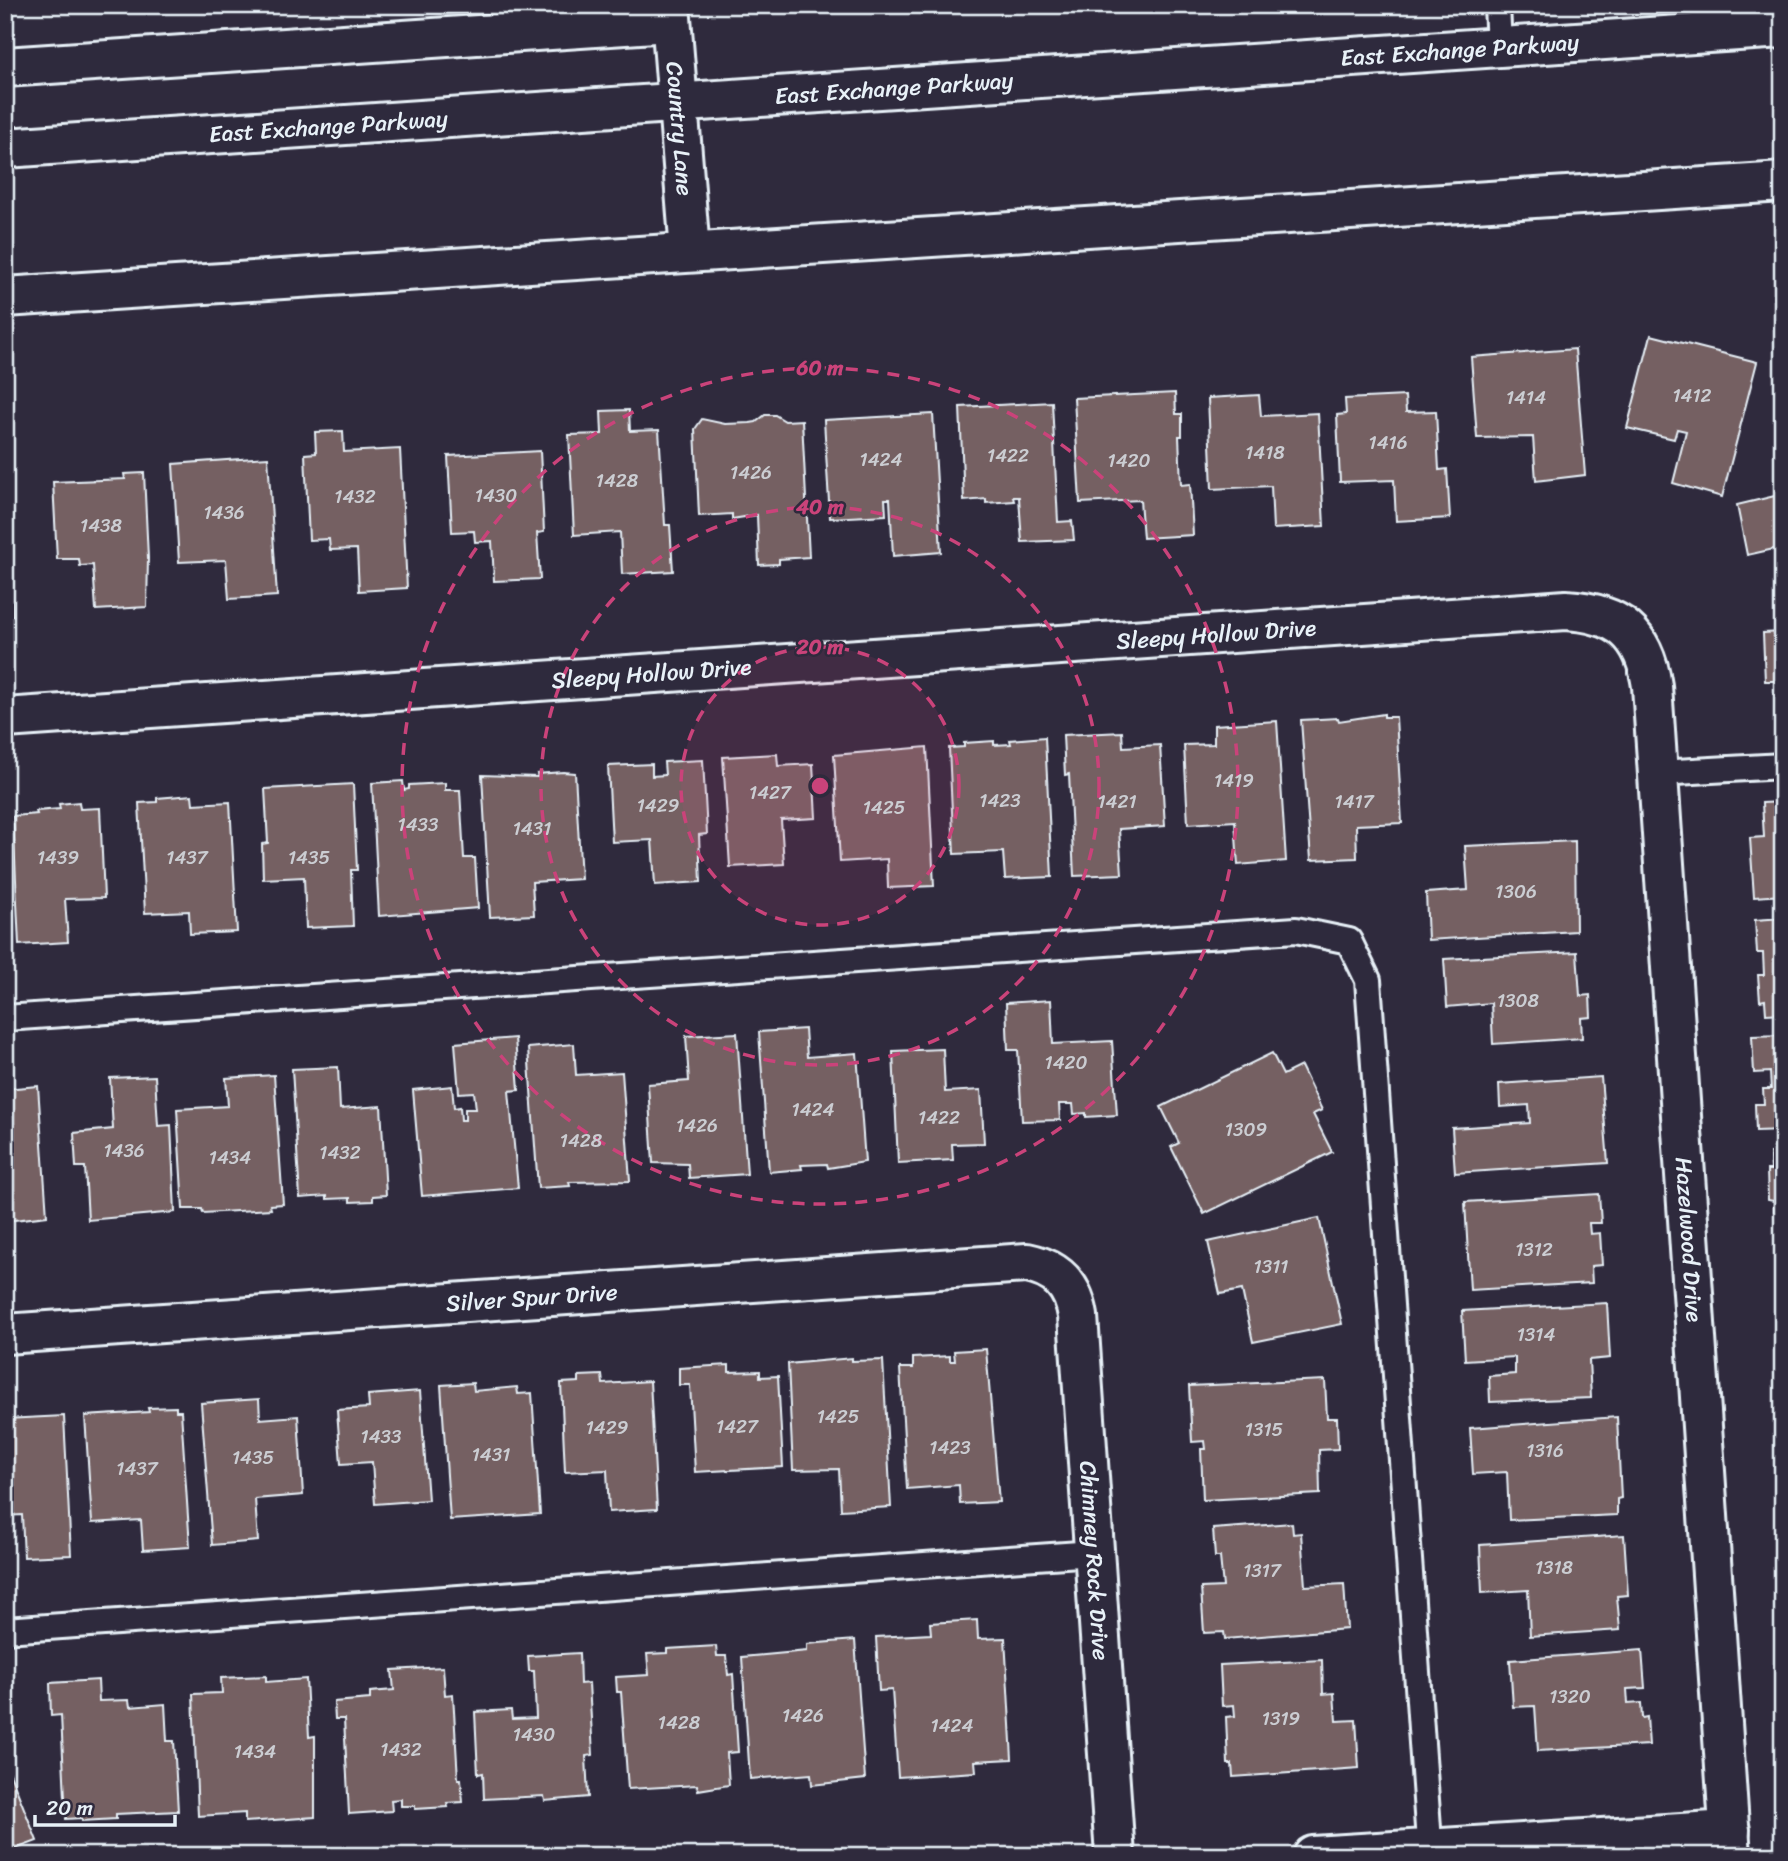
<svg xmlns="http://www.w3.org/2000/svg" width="1788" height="1861" viewBox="0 0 1788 1861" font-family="Sriracha,sans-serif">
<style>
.building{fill:#756062;stroke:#e8f1f8;stroke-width:2}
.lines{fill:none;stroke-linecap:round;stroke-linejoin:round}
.lane-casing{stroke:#e8f1f8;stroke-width:30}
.street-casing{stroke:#e8f1f8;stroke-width:44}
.secondary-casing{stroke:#e8f1f8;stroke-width:44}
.lane{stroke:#2f2a3d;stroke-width:24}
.street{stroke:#2f2a3d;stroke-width:38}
.secondary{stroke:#2f2a3d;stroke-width:38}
.ring{fill:none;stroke:#ca437a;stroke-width:3.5;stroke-dasharray:12 9}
.labels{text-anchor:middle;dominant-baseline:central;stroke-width:5;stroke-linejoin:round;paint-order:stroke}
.number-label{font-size:19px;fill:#cbcdd2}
.street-label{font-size:23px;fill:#e8f1f8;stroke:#2f2a3d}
.centre{fill:#ca437a;stroke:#2f2a3d;stroke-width:3.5}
.ring-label{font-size:21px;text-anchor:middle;font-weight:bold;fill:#ca437a;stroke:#2f2a3d;stroke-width:5;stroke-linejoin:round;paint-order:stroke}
</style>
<rect width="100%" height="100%" fill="#2f2a3d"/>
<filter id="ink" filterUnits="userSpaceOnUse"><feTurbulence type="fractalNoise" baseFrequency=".0143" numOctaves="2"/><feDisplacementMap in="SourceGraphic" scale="14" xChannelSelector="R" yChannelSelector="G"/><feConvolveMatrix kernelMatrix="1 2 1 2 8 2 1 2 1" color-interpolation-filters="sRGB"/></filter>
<g filter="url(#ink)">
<g class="building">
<polygon points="1651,335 1757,362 1722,497 1673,483 1686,431 1677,429 1674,439 1627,428"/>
<polygon points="1575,349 1585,475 1536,481 1533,437 1477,438 1471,357"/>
<polygon points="1175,393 1176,414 1182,414 1182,436 1179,436 1181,485 1190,484 1193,535 1143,538 1140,500 1080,503 1074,398"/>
<polygon points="1259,395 1261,416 1318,413 1324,526 1273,529 1271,486 1212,489 1208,398"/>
<polygon points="1405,396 1406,412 1436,411 1439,470 1447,469 1450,518 1396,521 1394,480 1340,482 1337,415 1346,414 1345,399"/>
<polygon points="1052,402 1058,522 1072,521 1074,540 1022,542 1019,497 1013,497 1014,501 986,503 986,499 964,501 960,407"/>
<polygon points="629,410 630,431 659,430 665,525 670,525 673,571 622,574 620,532 574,535 569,435 602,434 601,411"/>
<polygon points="933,414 941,552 893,556 890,499 885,499 886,515 830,518 824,420"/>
<polygon points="765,415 775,415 785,421 802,420 809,557 779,559 779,564 759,565 757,515 732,519 732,514 699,516 695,429 702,419 725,424 750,423 756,422"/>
<polygon points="343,431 344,452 400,449 407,588 359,591 357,549 330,550 329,539 309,540 305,454 316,453 315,432"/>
<polygon points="540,451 544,532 537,533 540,579 494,581 492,541 475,542 474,531 452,532 448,456"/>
<polygon points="268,457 277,596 229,599 226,560 179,562 173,464"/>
<polygon points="144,473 148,558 147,607 96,610 93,565 80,566 79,559 57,559 53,482 125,479 124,474"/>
<polygon points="6,476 13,616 5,616 5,476"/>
<polygon points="1783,494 1783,547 1747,555 1737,505"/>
<polygon points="1783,632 1783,681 1765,681 1763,633"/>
<polygon points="1384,714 1384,717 1396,717 1402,823 1356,825 1357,858 1311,860 1301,720 1338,718 1339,721"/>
<polygon points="1277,721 1286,861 1238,865 1235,821 1188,824 1184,745 1214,744 1214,725"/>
<polygon points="1122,732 1123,747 1160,745 1165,826 1119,829 1122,874 1074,876 1069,774 1065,775 1063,735"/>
<polygon points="1045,737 1052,877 1005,879 1003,852 954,854 949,748 964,747 964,743 994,741 994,745 1011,744 1010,740"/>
<polygon points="927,747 934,886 888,888 887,859 840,862 834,755"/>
<polygon points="777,754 778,766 813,764 816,818 781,820 784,864 730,867 723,757"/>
<polygon points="703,760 707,834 699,835 701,882 655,885 652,840 612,842 608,766 652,764 652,776 665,775 664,762"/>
<polygon points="563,772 575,773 581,879 532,882 534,915 490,917 482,775 538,777 537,774"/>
<polygon points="403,781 404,790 409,789 409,785 445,783 445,790 460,790 464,858 475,858 478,908 379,916 372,783"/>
<polygon points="353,784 357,870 351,870 353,926 306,928 304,877 263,879 262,844 268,843 265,789"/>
<polygon points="192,795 193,804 230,802 237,932 190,934 189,911 145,913 139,803 157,802 157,798"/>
<polygon points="79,802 80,809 100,808 104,898 65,899 68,942 19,945 13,816 37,814 36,811 60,809 59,804"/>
<polygon points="1783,802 1783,895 1754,897 1750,838 1764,837 1762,803"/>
<polygon points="1575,841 1576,931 1428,940 1426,893 1468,890 1465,846"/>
<polygon points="1783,918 1783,1013 1766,1014 1765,1000 1760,1001 1758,975 1764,975 1763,953 1757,953 1755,920"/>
<polygon points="1577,952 1580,996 1590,995 1591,1017 1581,1018 1582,1038 1493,1044 1491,1003 1447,1007 1444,959"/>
<polygon points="1051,1000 1053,1044 1112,1041 1117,1115 1086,1117 1086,1113 1074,1114 1073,1104 1059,1104 1060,1120 1022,1121 1018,1050 1008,1050 1006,1003"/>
<polygon points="805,1029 807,1057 857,1053 865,1162 828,1168 827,1164 801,1165 802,1169 769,1172 759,1032"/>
<polygon points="737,1033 747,1174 689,1178 688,1164 653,1163 648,1084 689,1081 686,1036"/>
<polygon points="1783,1035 1783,1130 1756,1131 1755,1104 1764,1104 1763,1089 1771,1089 1770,1072 1754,1073 1752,1036"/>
<polygon points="515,1038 519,1090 509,1091 518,1188 422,1196 413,1090 452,1086 454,1108 460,1107 461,1120 465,1120 465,1109 476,1109 474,1092 459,1093 455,1043"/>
<polygon points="574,1044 576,1075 622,1072 630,1181 569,1182 570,1186 538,1188 528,1048"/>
<polygon points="943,1049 945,1092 981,1090 984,1143 952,1144 953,1160 898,1163 893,1051"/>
<polygon points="1272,1053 1283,1075 1301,1066 1322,1110 1313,1114 1332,1152 1204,1214 1171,1147 1179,1143 1161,1107"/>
<polygon points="338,1067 340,1109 381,1106 386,1195 373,1196 373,1201 350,1202 350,1198 327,1199 327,1196 300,1198 292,1069"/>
<polygon points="274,1075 283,1204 270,1205 271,1209 203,1213 202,1209 183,1209 177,1109 228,1106 226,1078"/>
<polygon points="155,1076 158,1126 171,1125 175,1212 88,1220 85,1167 76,1167 74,1133 113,1129 110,1078"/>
<polygon points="1601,1077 1608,1163 1455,1173 1452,1128 1530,1123 1529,1105 1500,1107 1499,1084"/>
<polygon points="38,1086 47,1216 5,1221 5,1089"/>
<polygon points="1770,1153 1783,1153 1783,1211 1774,1211 1774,1201 1768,1200 1767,1170 1771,1170"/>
<polygon points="1599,1194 1601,1223 1589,1223 1590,1234 1600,1233 1602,1265 1591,1266 1592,1283 1470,1290 1465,1202"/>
<polygon points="1319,1218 1342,1324 1253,1342 1242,1290 1220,1294 1208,1242"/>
<polygon points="1607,1303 1610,1358 1589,1360 1591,1398 1490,1402 1489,1376 1515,1374 1515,1357 1465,1360 1462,1311"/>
<polygon points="986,1349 999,1502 960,1504 959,1485 907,1489 900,1368 913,1368 913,1358 950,1356 950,1361 955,1361 954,1351"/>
<polygon points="852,1358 852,1361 883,1360 891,1507 841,1510 839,1469 793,1470 788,1364"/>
<polygon points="729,1365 729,1372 760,1371 760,1377 778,1376 783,1467 695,1472 690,1385 679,1385 679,1368"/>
<polygon points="602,1375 603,1384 650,1381 657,1509 609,1512 607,1470 565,1472 561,1383 579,1382 579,1376"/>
<polygon points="1325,1380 1327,1418 1337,1418 1338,1449 1319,1450 1320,1494 1203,1500 1201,1449 1206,1449 1205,1441 1192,1442 1189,1386"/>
<polygon points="473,1383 474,1391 517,1387 518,1394 532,1393 540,1514 450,1520 441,1385"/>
<polygon points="420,1391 428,1500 375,1504 372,1462 341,1464 337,1410 369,1408 368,1395"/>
<polygon points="259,1399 260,1419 298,1416 303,1495 255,1499 258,1541 212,1545 201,1403"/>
<polygon points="176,1407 176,1411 181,1411 190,1547 143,1550 141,1520 92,1523 85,1416 149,1412 148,1408"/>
<polygon points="64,1416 71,1555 24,1557 22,1515 5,1516 5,1419"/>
<polygon points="1617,1417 1621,1498 1617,1499 1617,1515 1509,1520 1507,1472 1473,1474 1470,1428"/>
<polygon points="1292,1523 1293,1534 1301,1533 1305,1586 1344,1584 1347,1629 1225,1639 1224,1632 1204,1633 1201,1588 1223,1587 1220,1557 1215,1557 1213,1529"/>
<polygon points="1624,1535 1628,1595 1617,1596 1620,1630 1530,1636 1528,1590 1482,1593 1480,1545"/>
<polygon points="977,1620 978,1639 1005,1638 1012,1759 975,1761 976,1772 898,1777 892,1690 879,1691 876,1637 931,1634 930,1623"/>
<polygon points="855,1640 865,1779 812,1785 811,1774 750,1779 742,1657 807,1651 807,1644"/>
<polygon points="716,1646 717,1656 726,1656 728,1675 733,1674 738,1752 727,1753 729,1785 698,1790 697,1785 628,1789 621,1692 617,1692 616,1677 649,1675 647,1654 667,1653 667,1649"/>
<polygon points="1642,1650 1645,1688 1627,1689 1628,1704 1641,1703 1642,1718 1647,1717 1649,1745 1538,1751 1535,1706 1513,1707 1510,1660"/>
<polygon points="579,1653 580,1684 589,1683 593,1755 586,1756 588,1797 545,1801 544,1796 484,1799 483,1773 478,1774 475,1712 511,1710 512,1719 536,1718 534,1671 529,1671 528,1656"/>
<polygon points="1322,1660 1323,1694 1334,1693 1336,1721 1356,1720 1359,1768 1233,1777 1232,1764 1228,1764 1226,1717 1235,1716 1234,1705 1222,1706 1220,1665"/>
<polygon points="443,1667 445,1695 453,1694 458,1779 461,1779 463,1802 447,1803 448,1807 415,1809 415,1806 401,1806 401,1799 391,1800 392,1811 349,1814 344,1719 335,1719 334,1702 370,1699 370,1692 394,1690 392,1670"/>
<polygon points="266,1676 266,1682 306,1679 309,1737 315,1736 315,1817 245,1822 245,1813 198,1816 193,1694 222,1693 221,1678"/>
<polygon points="98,1680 99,1701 129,1700 130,1707 165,1704 167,1741 174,1741 178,1811 116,1814 116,1819 82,1821 82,1818 66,1819 61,1715 51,1716 50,1683"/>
<polygon points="5,1761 37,1841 5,1853"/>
</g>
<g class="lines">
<g class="lane-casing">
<g id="lane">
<polyline points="1497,5 1499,47"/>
<polyline points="1658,773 1783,766"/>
<polyline points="5,1018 1296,930 1349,941 1368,980 1430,1856"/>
<polyline points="5,1630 1094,1553"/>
</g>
</g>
<g class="street-casing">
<g id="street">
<polyline points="5,67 669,22"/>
<path id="s1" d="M5 718 1566 610C1618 613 1644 633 1652 686L1731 1856"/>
<path id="s2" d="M5 1334 1027 1263C1057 1269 1073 1285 1078 1316L1115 1856"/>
<polyline points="1313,1856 1730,1830"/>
</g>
</g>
<g class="secondary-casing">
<g id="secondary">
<path id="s3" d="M670 5 690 252"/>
<path id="s4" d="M5 148 1783 28"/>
<polyline points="5,297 1783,182"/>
</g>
</g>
<use href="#lane" class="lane"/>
<use href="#street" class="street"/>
<use href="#secondary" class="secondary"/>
</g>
</g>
<circle cx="820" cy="786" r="139" fill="#ca437a" fill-opacity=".12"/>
<g class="ring">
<circle cx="820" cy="786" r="139"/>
<circle cx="820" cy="786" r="279"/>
<circle cx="820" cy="786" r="418"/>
</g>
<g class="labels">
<g class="number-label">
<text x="1692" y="395">1412</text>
<text x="1526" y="397">1414</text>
<text x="1388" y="442">1416</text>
<text x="1265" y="452">1418</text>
<text x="1008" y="455">1422</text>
<text x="881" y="459">1424</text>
<text x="1129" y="460">1420</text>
<text x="751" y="472">1426</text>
<text x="617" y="480">1428</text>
<text x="496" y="495">1430</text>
<text x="355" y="496">1432</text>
<text x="224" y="512">1436</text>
<text x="101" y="525">1438</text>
<text x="1234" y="780">1419</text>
<text x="770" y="792">1427</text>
<text x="1000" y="800">1423</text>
<text x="1117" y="801">1421</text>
<text x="1354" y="801">1417</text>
<text x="658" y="805">1429</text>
<text x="884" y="807">1425</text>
<text x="418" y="824">1433</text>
<text x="532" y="828">1431</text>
<text x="58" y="857">1439</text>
<text x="187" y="857">1437</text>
<text x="309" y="857">1435</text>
<text x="1516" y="891">1306</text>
<text x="1518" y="1000">1308</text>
<text x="1066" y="1062">1420</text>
<text x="813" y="1109">1424</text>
<text x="939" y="1117">1422</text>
<text x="697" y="1125">1426</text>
<text x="1246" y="1129">1309</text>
<text x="581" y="1140">1428</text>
<text x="124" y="1150">1436</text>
<text x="340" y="1152">1432</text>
<text x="230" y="1157">1434</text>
<text x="1534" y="1249">1312</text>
<text x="1271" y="1266">1311</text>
<text x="1536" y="1334">1314</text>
<text x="838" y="1416">1425</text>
<text x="737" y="1426">1427</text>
<text x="607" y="1427">1429</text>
<text x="1264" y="1429">1315</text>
<text x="381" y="1436">1433</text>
<text x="950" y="1447">1423</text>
<text x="1545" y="1450">1316</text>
<text x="491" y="1454">1431</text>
<text x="253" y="1457">1435</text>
<text x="137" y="1468">1437</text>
<text x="1554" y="1567">1318</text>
<text x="1262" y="1570">1317</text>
<text x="1570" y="1696">1320</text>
<text x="803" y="1715">1426</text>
<text x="1281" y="1718">1319</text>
<text x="679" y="1722">1428</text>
<text x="952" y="1725">1424</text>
<text x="534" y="1734">1430</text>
<text x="401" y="1749">1432</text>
<text x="255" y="1751">1434</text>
</g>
<g class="street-label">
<text stroke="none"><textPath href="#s4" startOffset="1458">East Exchange Parkway</textPath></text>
<text stroke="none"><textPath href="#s4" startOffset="891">East Exchange Parkway</textPath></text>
<text stroke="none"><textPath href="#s4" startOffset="324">East Exchange Parkway</textPath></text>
<text stroke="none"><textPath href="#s3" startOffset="124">Country Lane</textPath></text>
<text stroke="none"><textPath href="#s1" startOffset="1214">Sleepy Hollow Drive</textPath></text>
<text stroke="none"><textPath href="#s1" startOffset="648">Sleepy Hollow Drive</textPath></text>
<text stroke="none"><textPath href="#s1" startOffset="2247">Hazelwood Drive</textPath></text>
<text stroke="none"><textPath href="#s2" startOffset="528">Silver Spur Drive</textPath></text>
<text stroke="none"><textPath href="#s2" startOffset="1349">Chimney Rock Drive</textPath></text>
</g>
</g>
<circle cx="820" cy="786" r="10" class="centre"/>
<g class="ring-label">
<text x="820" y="375">60 m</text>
<text x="820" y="514">40 m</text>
<text x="820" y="654">20 m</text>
</g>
<rect width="1788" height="1861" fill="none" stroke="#2f2a3d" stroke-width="28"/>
<rect x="14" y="14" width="1760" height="1833" fill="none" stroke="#e8f1f8" stroke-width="2.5" filter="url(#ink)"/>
<path d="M35 1815v10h140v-10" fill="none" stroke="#e8f1f8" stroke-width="3.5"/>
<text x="46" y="1815" font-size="21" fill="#e8f1f8" stroke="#2f2a3d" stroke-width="5" paint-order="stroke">20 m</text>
</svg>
